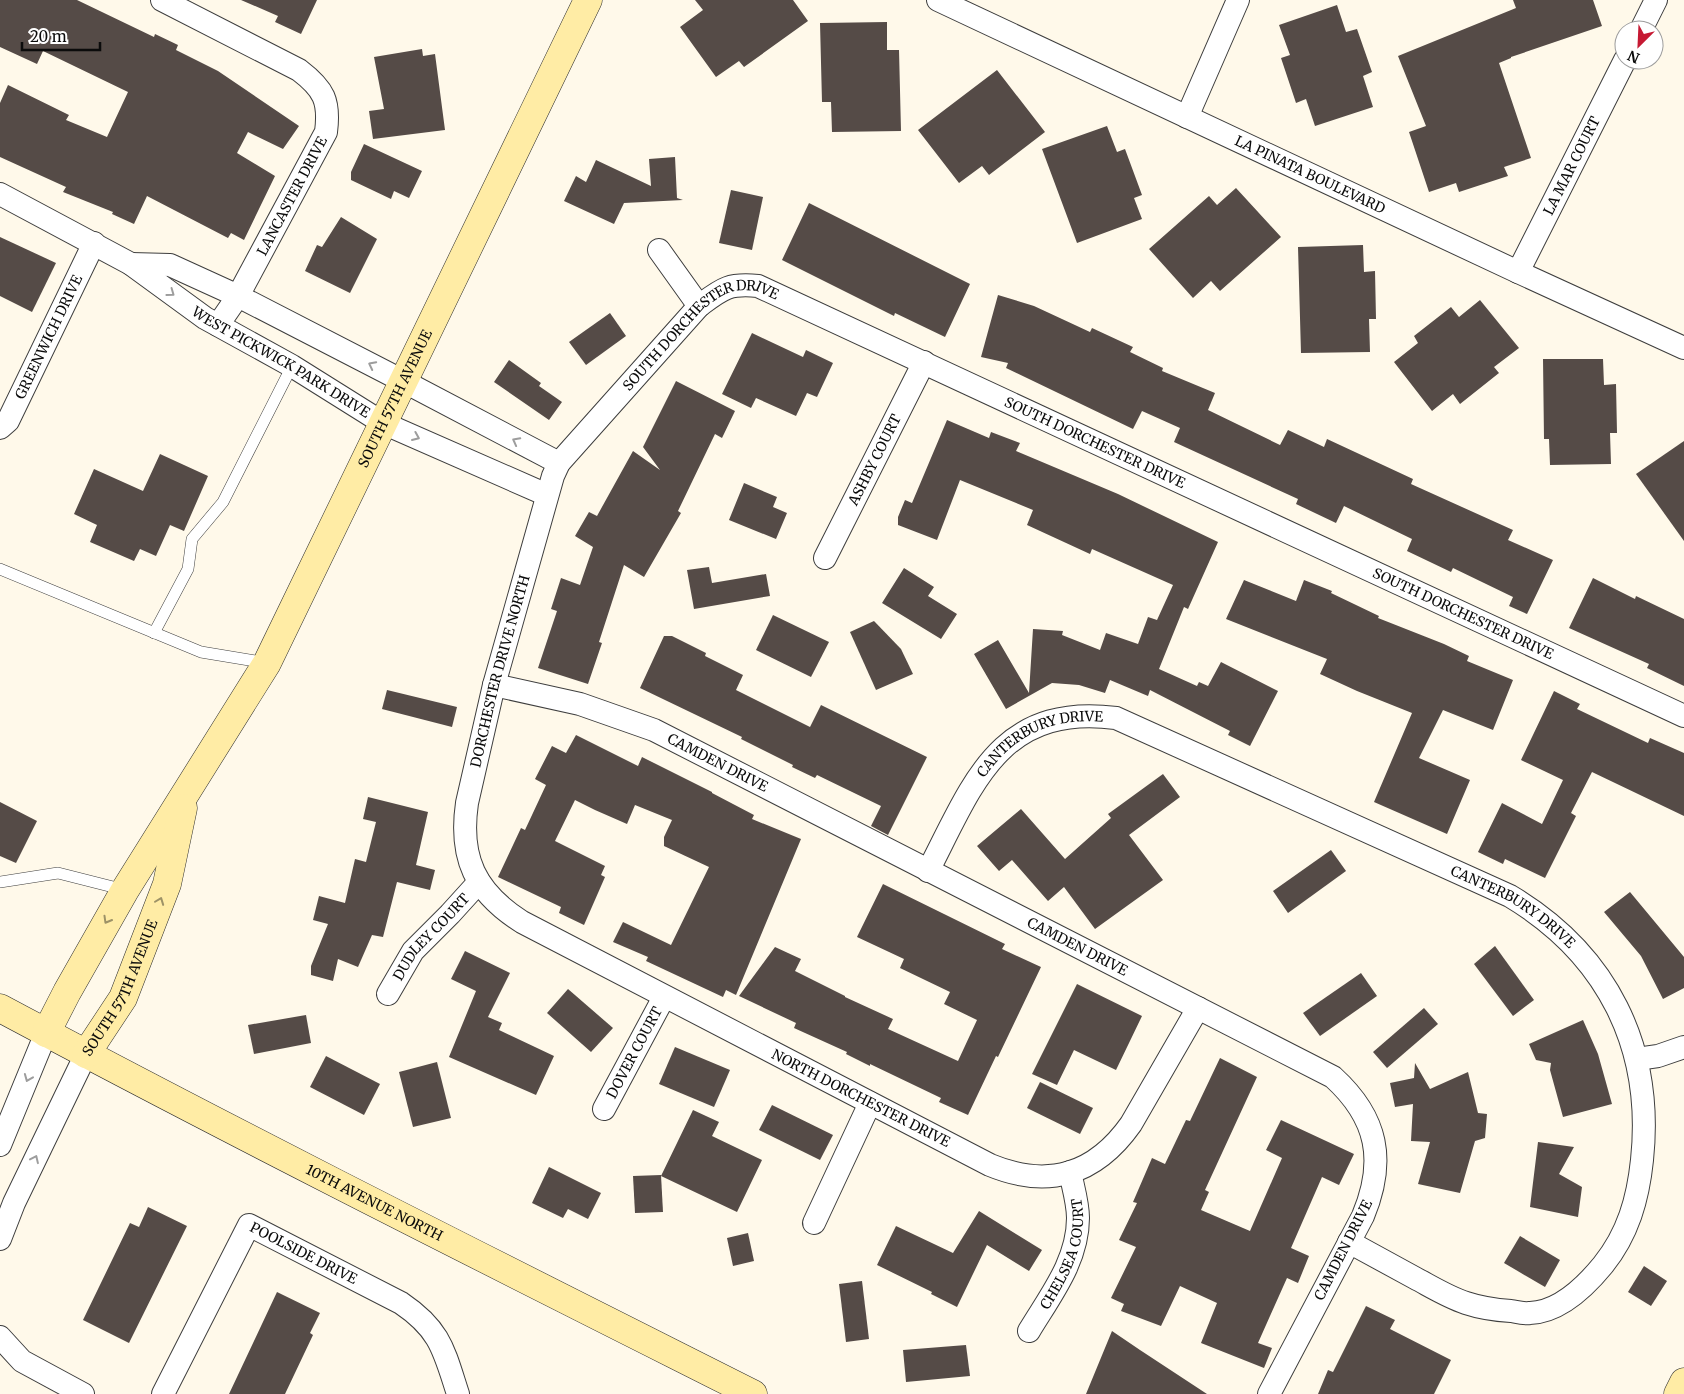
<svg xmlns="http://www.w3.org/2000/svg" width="1684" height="1394" viewBox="0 0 1684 1394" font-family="Merriweather,serif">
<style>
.building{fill:#554b47}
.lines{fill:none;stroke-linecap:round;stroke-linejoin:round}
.lane-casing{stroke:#3e3e3e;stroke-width:12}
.street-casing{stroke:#3e3e3e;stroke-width:24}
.secondary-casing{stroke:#2d2d2d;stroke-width:29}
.lane{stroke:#fff;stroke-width:11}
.street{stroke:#fff;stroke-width:22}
.secondary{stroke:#ffeca5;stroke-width:28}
.oneway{stroke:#9d9d9d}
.oneway2{stroke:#9d9267}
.labels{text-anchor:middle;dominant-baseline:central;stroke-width:5;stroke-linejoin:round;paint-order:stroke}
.street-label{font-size:14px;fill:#0b0b0b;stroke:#fff}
</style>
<rect width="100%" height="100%" fill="#fff9ea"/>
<g class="building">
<polygon points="0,0 77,0 154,37 155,34 178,45 176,50 218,71 299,126 283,149 248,132 237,153 275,176 244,240 231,233 228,238 147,196 134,224 112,214 113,212 63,192 66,187 0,157 0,103 8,85 69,115 66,120 107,137 128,92 43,51 37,64 0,47"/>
<polygon points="241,0 317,0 301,34 275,22 278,16"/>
<polygon points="695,0 793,0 808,21 744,67 739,61 716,77 680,27 703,10"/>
<polygon points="1513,0 1593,0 1602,26 1511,57 1511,58 1499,63 1531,158 1504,167 1508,176 1459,192 1456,183 1429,192 1409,132 1426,126 1398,56 1516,8"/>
<polygon points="1337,5 1346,32 1357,29 1372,72 1363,76 1373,107 1315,126 1306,99 1296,103 1281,58 1290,55 1279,25"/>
<polygon points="887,22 887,50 899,50 901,131 832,132 831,102 822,102 820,23"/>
<polygon points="422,49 423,56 435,54 445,130 373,139 369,111 384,109 374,57"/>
<polygon points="997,70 1045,132 989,175 982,166 959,183 918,130"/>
<polygon points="1107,126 1117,152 1125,149 1142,195 1134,198 1142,219 1077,243 1042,149"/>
<polygon points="364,144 422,171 409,198 394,191 391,199 351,180 351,172"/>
<polygon points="675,157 677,198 683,200 624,203 614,224 564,201 576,176 586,182 596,160 651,186 649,159"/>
<polygon points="1236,188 1281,237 1220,291 1211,281 1193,298 1149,249 1209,196 1217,205"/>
<polygon points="731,190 763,197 752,250 719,243"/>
<polygon points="809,203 970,284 945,337 895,313 894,316 782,260"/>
<polygon points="341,217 377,239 350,293 305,271 317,245 322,247"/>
<polygon points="0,237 56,263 32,312 0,296"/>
<polygon points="1363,245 1364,272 1375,271 1376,319 1369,319 1370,352 1301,353 1298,247"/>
<polygon points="998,295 1034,306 1090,332 1092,328 1133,347 1130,352 1163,368 1162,371 1215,393 1208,410 1280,445 1288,430 1324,447 1327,439 1413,479 1411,484 1513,530 1508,540 1553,560 1527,614 1509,606 1513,597 1453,568 1451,572 1407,551 1412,539 1344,506 1336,523 1296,504 1298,499 1174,442 1180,428 1142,411 1133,429 1006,368 1008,363 981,357"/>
<polygon points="1480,300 1519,348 1494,367 1499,373 1460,404 1453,394 1432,411 1394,362 1418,343 1414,336 1451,307 1459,317"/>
<polygon points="610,313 626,336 586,365 569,342"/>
<polygon points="752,333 803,357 806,350 833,363 817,397 807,393 796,416 756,398 751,408 722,394"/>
<polygon points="1543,359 1603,359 1604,385 1616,384 1617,433 1610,433 1611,464 1550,465 1549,439 1544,439"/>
<polygon points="509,360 541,383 539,386 562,402 549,420 494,382"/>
<polygon points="676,381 735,411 722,438 715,434 678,511 681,513 644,577 624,565 599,642 602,643 588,684 538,668 557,611 551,609 561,578 580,585 593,547 575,536 589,512 597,516 633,451 660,470 643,447"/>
<polygon points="947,420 989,438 991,432 1020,443 1016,451 1118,494 1218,542 1188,609 1184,607 1159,669 1197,686 1199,682 1208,686 1221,662 1278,691 1250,746 1228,735 1230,731 1150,690 1148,696 1110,680 1105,693 1079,685 1052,683 1006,709 974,654 998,640 1029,693 1033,629 1063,631 1062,635 1100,650 1106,633 1138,644 1148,617 1157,620 1173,585 1092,549 1090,554 1027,525 1033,510 960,480 937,540 898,525 898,517 905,500 912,503"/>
<polygon points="1684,441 1684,541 1636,474"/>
<polygon points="160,454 208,476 184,531 170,525 156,556 140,549 134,561 90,542 97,525 74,514 94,469 143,491"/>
<polygon points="744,483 777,497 773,507 787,513 776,539 729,520"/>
<polygon points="709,567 712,583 766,574 770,596 694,609 687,570"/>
<polygon points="904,568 934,587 928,596 957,614 941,639 882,603"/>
<polygon points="1593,578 1635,599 1636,596 1684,619 1684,686 1647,668 1649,664 1569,628"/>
<polygon points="1244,580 1296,601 1304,580 1332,591 1331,593 1379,616 1378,618 1444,644 1469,656 1467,661 1513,680 1493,730 1443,710 1419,758 1470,780 1447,834 1374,802 1412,713 1357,691 1320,674 1327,659 1226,619"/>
<polygon points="773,615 829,642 811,677 756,650"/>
<polygon points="874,621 901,649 913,674 876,690 850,632"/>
<polygon points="664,636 672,636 706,653 705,656 743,675 736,690 810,727 821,705 927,757 888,835 871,826 881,806 817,775 815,778 792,767 793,765 741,739 742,737 640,688"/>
<polygon points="387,690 457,707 452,727 382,709"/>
<polygon points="1554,691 1580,704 1577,709 1648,743 1650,738 1684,753 1684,816 1592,772 1571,813 1576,816 1545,878 1505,859 1503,864 1478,852 1502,803 1542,824 1563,780 1521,760"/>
<polygon points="576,735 638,766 642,757 712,792 712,793 754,815 752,819 801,839 736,995 726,990 723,997 646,961 648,957 613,942 623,922 671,945 709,867 664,846 664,837 672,820 635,805 627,824 595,810 575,800 555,841 605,866 601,875 605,877 584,925 559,913 561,907 498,877 521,828 525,830 546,785 535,779 552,746 566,753"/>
<polygon points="1163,774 1180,797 1129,835 1163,880 1095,929 1064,887 1048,901 1012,860 999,871 977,846 1021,809 1065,859 1111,818 1108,814"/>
<polygon points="368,797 428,812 416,865 435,870 430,890 397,882 383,937 372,935 358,967 338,959 333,981 311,975 311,966 328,924 313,920 319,896 345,903 355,859 366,862 376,822 363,819"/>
<polygon points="0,802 37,821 16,863 0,856"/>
<polygon points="1331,850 1346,871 1288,913 1273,891"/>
<polygon points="883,884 1005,944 1002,949 1041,967 998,1057 996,1056 968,1115 939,1102 941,1098 870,1064 870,1066 846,1054 847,1052 794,1028 796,1023 739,996 775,947 801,959 795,971 845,996 845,997 893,1019 888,1029 958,1061 977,1020 944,1004 950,992 900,968 904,959 857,937"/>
<polygon points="1630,892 1684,957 1684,988 1663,999 1641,956 1604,912"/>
<polygon points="1495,946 1534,1000 1513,1016 1474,964"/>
<polygon points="465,951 510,973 488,1017 502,1023 499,1030 554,1056 536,1095 449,1057 476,991 451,979"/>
<polygon points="1361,973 1377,996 1320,1036 1303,1013"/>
<polygon points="1077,984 1142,1016 1116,1070 1074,1050 1057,1085 1032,1074"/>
<polygon points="568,989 613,1028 591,1052 547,1013"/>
<polygon points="1424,1008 1438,1024 1387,1068 1373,1052"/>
<polygon points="306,1015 311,1043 254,1054 248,1025"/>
<polygon points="1583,1020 1598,1054 1612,1104 1563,1117 1550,1070 1551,1063 1536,1060 1529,1044"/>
<polygon points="675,1047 730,1070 714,1107 659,1084"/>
<polygon points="326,1056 380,1084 364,1115 310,1087"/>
<polygon points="1220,1058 1257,1077 1205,1190 1209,1192 1201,1210 1250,1231 1282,1158 1266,1150 1281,1120 1354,1154 1339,1185 1322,1177 1291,1248 1309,1256 1298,1283 1287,1278 1258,1343 1272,1348 1264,1368 1201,1343 1217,1303 1180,1286 1161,1326 1121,1311 1124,1304 1111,1298 1136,1247 1119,1240 1137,1203 1133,1202 1152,1158 1165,1164 1186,1120 1190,1121"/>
<polygon points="437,1062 451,1118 413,1127 399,1072"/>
<polygon points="1415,1063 1430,1089 1468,1072 1478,1113 1487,1114 1485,1138 1475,1141 1460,1193 1418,1184 1430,1142 1411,1141 1413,1104 1395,1107 1390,1083 1414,1078"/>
<polygon points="1040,1082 1093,1108 1080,1134 1027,1108"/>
<polygon points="772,1105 833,1135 820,1160 759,1130"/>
<polygon points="693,1110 719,1122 712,1136 762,1160 737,1212 661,1176"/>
<polygon points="1538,1142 1574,1147 1559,1174 1582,1187 1578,1217 1530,1207"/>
<polygon points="549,1167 601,1193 588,1219 568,1209 563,1218 532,1203"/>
<polygon points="661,1175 663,1212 635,1213 633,1176"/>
<polygon points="148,1207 187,1226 129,1343 83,1320 130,1223 139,1227"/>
<polygon points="979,1211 1042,1250 1029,1271 987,1245 957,1307 931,1294 932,1292 877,1265 896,1226 953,1253"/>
<polygon points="748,1233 754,1261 733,1266 727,1238"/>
<polygon points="1520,1236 1560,1260 1545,1287 1504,1263"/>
<polygon points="1644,1266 1667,1281 1651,1306 1628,1292"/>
<polygon points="862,1281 869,1339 846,1342 839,1284"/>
<polygon points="277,1292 320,1313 310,1333 313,1335 285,1394 229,1394"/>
<polygon points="1366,1306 1395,1320 1390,1329 1451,1360 1434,1394 1318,1394 1328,1370 1333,1372"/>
<polygon points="1112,1331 1140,1350 1207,1394 1086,1394"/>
<polygon points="966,1345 970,1376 906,1382 903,1350"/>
</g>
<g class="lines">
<g class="lane-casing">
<g id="lane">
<polyline points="0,569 201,652 267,663"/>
<polyline points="154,633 188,569 192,539 223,502 292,366"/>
<polyline points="0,882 58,873 125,890"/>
</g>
</g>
<g class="street-casing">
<g id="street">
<path d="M162 0 299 70C324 89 330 101 326 132L238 296 218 325"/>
<path id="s1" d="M938 0 1518 272 1684 348"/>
<polyline points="1641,30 1656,0"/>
<polyline points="1187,117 1238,0"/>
<path id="s2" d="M0 194 131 264 205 318 292 366 383 423 547 495"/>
<polyline points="659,250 699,306"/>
<polyline points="131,264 170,265 238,296 403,381 559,463"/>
<path id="s3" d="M1518 272 1625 60"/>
<path id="s4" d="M0 428 8 421 94 243"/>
<path id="s5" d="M825 558 924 362"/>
<path id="s6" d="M494 685 580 704 654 730 1333 1077C1378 1118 1386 1161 1363 1216L1269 1394"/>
<path id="s7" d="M928 871C973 784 999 703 1116 718L1510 896C1607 954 1654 1047 1642 1160 1638 1199 1628 1234 1603 1265 1585 1287 1559 1312 1530 1313 1523 1314 1517 1312 1511 1311 1495 1310 1481 1308 1466 1303 1448 1297 1432 1287 1415 1278 1393 1266 1371 1254 1349 1242"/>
<path id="s8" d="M388 994 413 951 450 914 479 882"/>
<path id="s9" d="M1198 1008 1131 1124C1095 1175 1048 1189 990 1165L522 922C475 892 459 858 467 803L494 685 553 476 559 463 699 306C722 289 728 283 758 286L1684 716"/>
<polyline points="1637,1059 1658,1056 1684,1047"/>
<path id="s10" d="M604 1109 664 997"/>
<polyline points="0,1145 46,1033"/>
<polyline points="814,1223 870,1103"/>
<polyline points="0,1239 14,1203 86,1054"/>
<path id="s11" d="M1029 1331C1050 1296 1078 1261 1078 1218 1078 1203 1073 1187 1070 1172"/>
<polyline points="0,1337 22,1361 83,1394"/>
<path id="s12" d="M163 1394 249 1225 401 1303C441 1330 444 1351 458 1394"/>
</g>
</g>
<g class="secondary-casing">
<g id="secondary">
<path id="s13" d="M0 1008C249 1141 501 1267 753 1394"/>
<path id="s14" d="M46 1033 67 992 125 890 267 663 588 0"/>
<path id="s15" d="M86 1054 123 998 167 884 183 808"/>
<polyline points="1678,1394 1684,1382"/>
</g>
</g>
<use href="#lane" class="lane"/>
<use href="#street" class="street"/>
<use href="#secondary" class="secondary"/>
</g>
<defs><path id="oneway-chevron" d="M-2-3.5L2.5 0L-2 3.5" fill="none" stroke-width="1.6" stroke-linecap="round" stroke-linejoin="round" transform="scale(1.25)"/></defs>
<g class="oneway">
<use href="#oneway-chevron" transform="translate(171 293) rotate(36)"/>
<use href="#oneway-chevron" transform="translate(372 365) rotate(-153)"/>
<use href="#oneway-chevron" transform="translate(416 437) rotate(23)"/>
<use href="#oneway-chevron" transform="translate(516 441) rotate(-152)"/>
<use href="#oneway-chevron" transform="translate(28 1078) rotate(112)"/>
<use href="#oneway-chevron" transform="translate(35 1159) rotate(-65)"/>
</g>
<g class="oneway2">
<use href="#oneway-chevron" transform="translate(160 901) rotate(-69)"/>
<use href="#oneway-chevron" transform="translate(107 920) rotate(120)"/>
</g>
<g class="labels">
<g class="street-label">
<text stroke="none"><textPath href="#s3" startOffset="119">LA MAR COURT</textPath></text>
<text stroke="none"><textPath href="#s1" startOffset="411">LA PINATA BOULEVARD</textPath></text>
<text transform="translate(292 196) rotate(-62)">LANCASTER DRIVE</text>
<text stroke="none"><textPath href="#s4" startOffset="104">GREENWICH DRIVE</textPath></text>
<text stroke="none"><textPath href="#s9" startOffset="1514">SOUTH DORCHESTER DRIVE</textPath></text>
<text stroke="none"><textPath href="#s2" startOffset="328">WEST PICKWICK PARK DRIVE</textPath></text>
<text stroke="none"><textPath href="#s14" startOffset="725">SOUTH 57TH AVENUE</textPath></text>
<text stroke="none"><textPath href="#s9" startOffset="1962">SOUTH DORCHESTER DRIVE</textPath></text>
<text stroke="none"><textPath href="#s5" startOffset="110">ASHBY COURT</textPath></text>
<text stroke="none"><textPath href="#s9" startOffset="2368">SOUTH DORCHESTER DRIVE</textPath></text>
<text stroke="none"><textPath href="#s9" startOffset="1099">DORCHESTER DRIVE NORTH</textPath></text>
<text stroke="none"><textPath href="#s7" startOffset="181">CANTERBURY DRIVE</textPath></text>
<text stroke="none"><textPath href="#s6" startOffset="238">CAMDEN DRIVE</textPath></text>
<text stroke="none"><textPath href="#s7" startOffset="706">CANTERBURY DRIVE</textPath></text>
<text stroke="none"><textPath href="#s8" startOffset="72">DUDLEY COURT</textPath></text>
<text stroke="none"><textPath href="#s6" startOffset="642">CAMDEN DRIVE</textPath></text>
<text stroke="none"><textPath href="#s15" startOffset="75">SOUTH 57TH AVENUE</textPath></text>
<text stroke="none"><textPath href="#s10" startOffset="64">DOVER COURT</textPath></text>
<text transform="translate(861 1098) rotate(27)">NORTH DORCHESTER DRIVE</text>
<text stroke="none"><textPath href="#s13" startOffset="422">10TH AVENUE NORTH</textPath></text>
<text transform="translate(1343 1250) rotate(-63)">CAMDEN DRIVE</text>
<text stroke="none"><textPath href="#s11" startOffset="86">CHELSEA COURT</textPath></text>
<text stroke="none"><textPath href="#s12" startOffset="251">POOLSIDE DRIVE</textPath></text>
</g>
</g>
<g transform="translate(1639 45) rotate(204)"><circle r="24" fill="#ffffff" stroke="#9d9d9d"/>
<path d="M0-4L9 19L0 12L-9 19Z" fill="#c61933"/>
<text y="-8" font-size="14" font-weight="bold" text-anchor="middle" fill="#0b0b0b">N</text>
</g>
<path d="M22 42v8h78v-8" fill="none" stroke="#0b0b0b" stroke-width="2.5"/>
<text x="30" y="42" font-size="15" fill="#0b0b0b" stroke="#ffffff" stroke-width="4" paint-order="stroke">20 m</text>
</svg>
